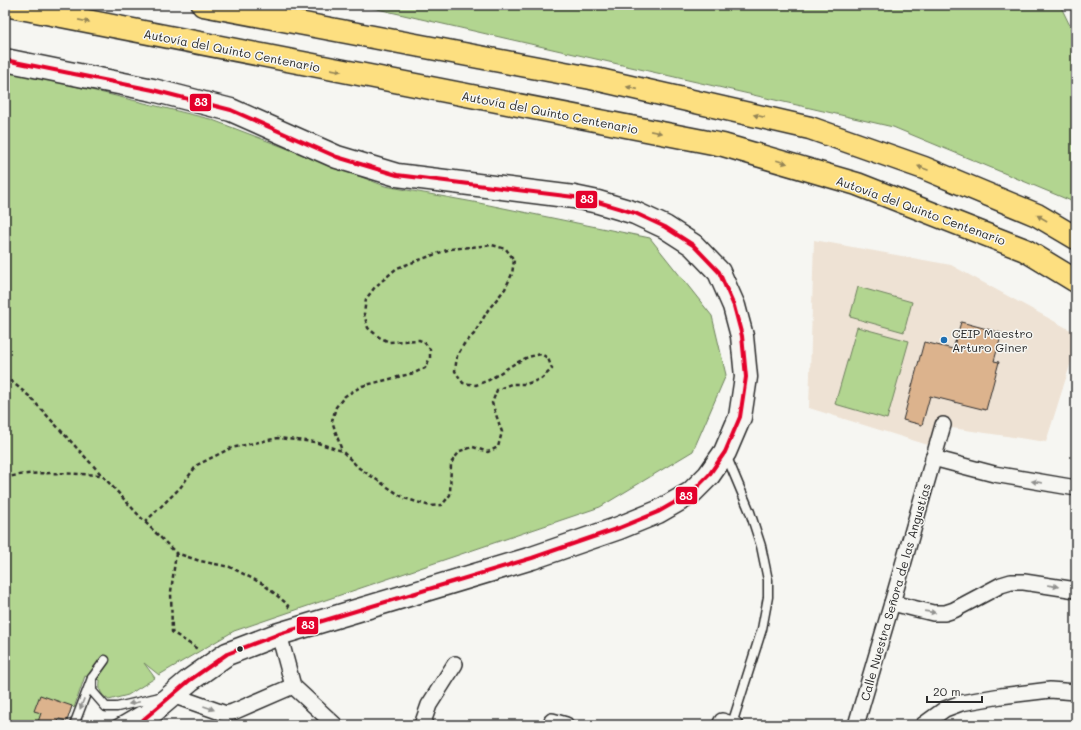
<svg xmlns="http://www.w3.org/2000/svg" width="1081" height="730" viewBox="0 0 1081 730" font-family="Mali,sans-serif">
<style>
.built{fill:#eee2d4}
.green{fill:#b2d590;stroke:#6e805e}
.building{fill:#dcb38d;stroke:#2b2b2b}
.lines{fill:none;stroke-linecap:round;stroke-linejoin:round}
.lane-casing{stroke:#2b2b2b;stroke-width:11}
.street-casing{stroke:#2b2b2b;stroke-width:18}
.secondary-casing{stroke:#2b2b2b;stroke-width:25}
.highway-casing{stroke:#2b2b2b;stroke-width:25}
.path{stroke:#2b2b2b;stroke-width:2.5;stroke-dasharray:4 3;stroke-linecap:butt}
.lane{stroke:#f6f6f2;stroke-width:8}
.street{stroke:#f6f6f2;stroke-width:15}
.secondary{stroke:#f6f6f2;stroke-width:22}
.highway{stroke:#fddf80;stroke-width:22}
.bus-1-casing{stroke:#f6f6f2;stroke-width:7}
.bus-1{stroke:#e4002b;stroke-width:4}
.oneway{fill:#948556}
.oneway2{fill:#90908e}
.poi-dot{fill:#1f6fb2;stroke:#f6f6f2;stroke-width:1.5}
.bus-dot{fill:#2b2b2b;stroke:#f6f6f2;stroke-width:1.5}
.labels{text-anchor:middle;dominant-baseline:central;stroke-width:3;stroke-linejoin:round;paint-order:stroke}
.street-label{font-size:12px;fill:#2b2b2b;stroke:#f6f6f2}
.poi-label{font-size:12px;fill:#2b2b2b;stroke:#f6f6f2;text-anchor:start}
.line-badge{stroke:#f6f6f2;stroke-width:1.5}
.badge-label{font-size:11px;text-anchor:middle;font-weight:bold;fill:#fff}
</style>
<rect width="100%" height="100%" fill="#f6f6f2"/>
<filter id="ink" filterUnits="userSpaceOnUse"><feTurbulence type="fractalNoise" baseFrequency=".025" numOctaves="2"/><feDisplacementMap in="SourceGraphic" scale="8" xChannelSelector="R" yChannelSelector="G"/><feConvolveMatrix kernelMatrix="1 2 1 2 8 2 1 2 1" color-interpolation-filters="sRGB"/></filter>
<g filter="url(#ink)">
<polygon class="built" points="814,240 951,265 1076,333 1076,346 1046,442 952,428 949,423 950,419 940,417 928,445 809,408"/>
<g class="green">
<polygon points="360,5 1060,5 1076,38 1076,203 893,127"/>
<path d="M5 69 210 119 385 186 479 203 650 238 712 316 726 375 693 451 600 507 234 631 159 675 144 663 155 678 128 695 109 700C100 694 99 691 100 680L85 676 74 708 72 706 67 721 59 719 57 725H5Z"/>
<polygon points="858,287 912,302 904,332 850,317"/>
<polygon points="857,327 909,341 887,419 835,404"/>
</g>
<g class="building">
<polygon points="961,322 1002,333 994,361 999,362 986,410 930,396 922,425 903,420 924,342 953,349"/>
<polygon points="40,695 72,706 67,721 59,719 57,725 37,725 41,713 34,711"/>
</g>
<g class="lines">
<g class="lane-casing">
<g id="lane">
<polyline points="726,455 750,512 761,546 768,580 768,597 762,629 732,724"/>
<polyline points="92,678 92,691 106,707 117,707 160,697"/>
<polyline points="74,725 92,678 105,660"/>
<polyline points="115,725 139,711"/>
</g>
</g>
<g class="street-casing">
<g id="street">
<polyline points="933,458 994,474 1076,488"/>
<polyline points="892,603 933,613 945,613 954,610 1001,585 1011,582 1024,582 1076,590"/>
<polyline points="279,634 293,686"/>
<polyline points="293,686 335,725"/>
<polyline points="172,695 226,714 233,712 293,686"/>
<polyline points="422,725 429,705 455,664"/>
<polyline points="551,725 552,721 566,725"/>
<polyline points="720,725 722,721 735,725"/>
<polyline points="856,725 892,603 943,425"/>
<polyline points="923,725 945,709 961,703 1001,696 1050,690 1076,692"/>
</g>
</g>
<g class="secondary-casing">
<polyline id="secondary" points="5,60 153,90 231,110 337,157 397,175 574,197 598,202 635,213 665,227 693,245 719,272 734,306 742,336 746,377 740,417 725,452 709,475 691,493 658,512 619,528 532,558 279,634 227,654 190,680 137,725"/>
</g>
<g class="highway-casing">
<g id="highway">
<polyline points="5,5 723,145 857,184 1025,250 1076,281"/>
<polyline points="203,5 591,78 810,128 924,168 1037,215 1076,238"/>
</g>
</g>
<g class="path">
<polyline points="5,376 29,396 145,522 176,553 200,561 230,567 263,584 286,603 291,610"/>
<path d="M5 478C32 470 73 474 102 475"/>
<polyline points="145,522 180,488 197,465 231,448 278,438 315,442 342,451 359,468 404,498 430,506 442,505 450,495 451,463 460,451 473,447 488,452 498,447 502,432 492,403 497,390 511,384 526,384 541,379 552,369 548,358 541,354 528,357 514,364 489,380 476,385 463,383 455,371 457,356 464,344 474,334 488,310 505,289 512,274 514,260 506,249 492,245 450,249 397,268 375,287 366,299 364,314 368,328 379,337 389,342 419,340 424,342 430,349 430,358 425,368 414,373 362,386 345,396 336,407 332,421 342,451"/>
<polyline points="176,553 171,592 172,632 199,650"/>
<polyline points="5,675 8,693 5,707"/>
</g>
<use href="#lane" class="lane"/>
<use href="#street" class="street"/>
<use href="#secondary" class="secondary"/>
<use href="#highway" class="highway"/>
<g class="bus-1-casing">
<polyline id="bus-1" points="5,60 153,90 231,110 337,157 397,175 574,197 598,202 635,213 665,227 693,245 719,272 734,306 742,336 746,377 740,417 725,452 709,475 691,493 658,512 619,528 532,558 279,634 227,654 190,680 137,725"/>
</g>
<use href="#bus-1" class="bus-1"/>
</g>
<defs><path id="oneway-solid" d="M-6-.8H1V-3.2L6.5 0L1 3.2V.8H-6Z"/></defs>
<g class="oneway">
<use href="#oneway-solid" transform="translate(84 21) rotate(11)"/>
<use href="#oneway-solid" transform="translate(336 70) rotate(11)"/>
<use href="#oneway-solid" transform="translate(632 88) rotate(-167)"/>
<use href="#oneway-solid" transform="translate(759 116) rotate(-167)"/>
<use href="#oneway-solid" transform="translate(656 132) rotate(11)"/>
<use href="#oneway-solid" transform="translate(782 162) rotate(16)"/>
<use href="#oneway-solid" transform="translate(923 168) rotate(-159)"/>
<use href="#oneway-solid" transform="translate(1042 218) rotate(-150)"/>
</g>
<g class="oneway2">
<use href="#oneway-solid" transform="translate(1037 482) rotate(-171)"/>
<use href="#oneway-solid" transform="translate(1053 586) rotate(9)"/>
<use href="#oneway-solid" transform="translate(930 612) rotate(8)"/>
<use href="#oneway-solid" transform="translate(134 703) rotate(168)"/>
<use href="#oneway-solid" transform="translate(82 704) rotate(111)"/>
<use href="#oneway-solid" transform="translate(209 708) rotate(20)"/>
</g>
</g>
<circle class="poi-dot" cx="944" cy="340" r="4"/>
<circle class="bus-dot" cx="240" cy="649" r="3.5"/>
<g class="labels">
<g class="street-label">
<text transform="translate(232 50) rotate(11)">Autovía del Quinto Centenario</text>
<text transform="translate(550 112) rotate(11)">Autovía del Quinto Centenario</text>
<text transform="translate(921 210) rotate(20)">Autovía del Quinto Centenario</text>
<text transform="translate(895 592) rotate(-74)">Calle Nuestra Señora de las Angustias</text>
</g>
<g class="poi-label">
<text x="952" y="333">CEIP Maestro<tspan x="952" dy="14">Arturo Giner</tspan></text>
</g>
</g>
<g class="line-badge">
<rect x="189" y="93" width="23" height="19" rx="4" fill="#e4002b"/>
<rect x="575" y="190" width="23" height="19" rx="4" fill="#e4002b"/>
<rect x="675" y="486" width="23" height="19" rx="4" fill="#e4002b"/>
<rect x="296" y="616" width="23" height="19" rx="4" fill="#e4002b"/>
</g>
<g class="badge-label">
<text x="201" y="106">83</text>
<text x="587" y="203">83</text>
<text x="686" y="500">83</text>
<text x="308" y="629">83</text>
</g>
<rect width="1081" height="730" fill="none" stroke="#f6f6f2" stroke-width="20"/>
<rect x="10" y="10" width="1061" height="710" fill="none" stroke="#2b2b2b" stroke-width="1.5" filter="url(#ink)"/>
<path d="M927 696v6h55v-6" fill="none" stroke="#2b2b2b" stroke-width="2"/>
<text x="933" y="696" font-size="12" fill="#2b2b2b" stroke="#f6f6f2" stroke-width="3" paint-order="stroke">20 m</text>
</svg>
